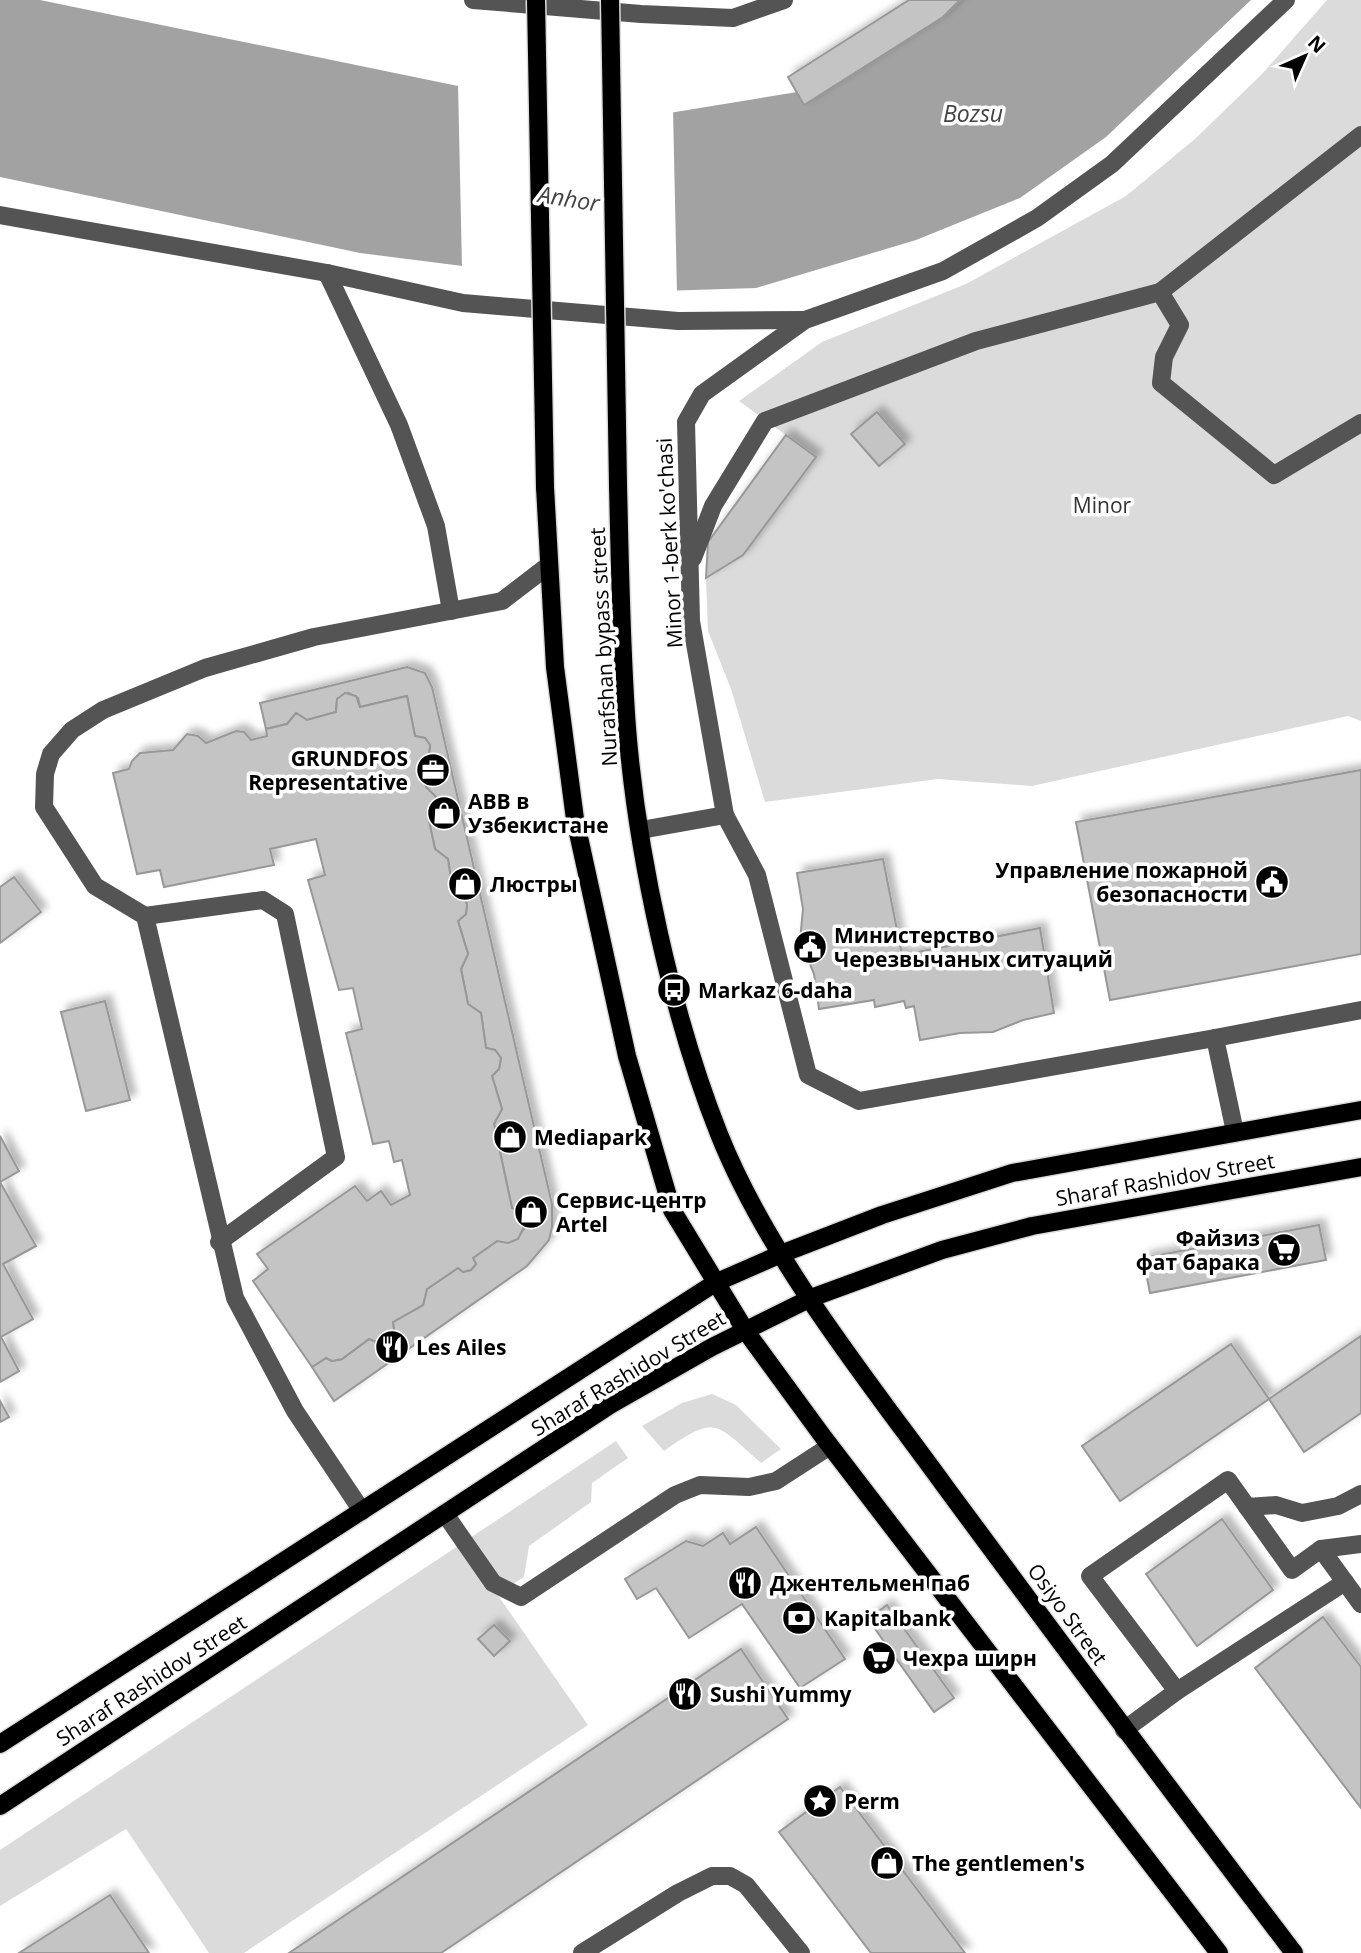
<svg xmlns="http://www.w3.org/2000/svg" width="1361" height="1953" viewBox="0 0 1361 1953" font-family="'Open Sans',sans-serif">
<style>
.green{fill:#dbdbdb}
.water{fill:#a2a2a2}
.pier{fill:#fff}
.building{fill:#c4c4c4;stroke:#989898;stroke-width:2;filter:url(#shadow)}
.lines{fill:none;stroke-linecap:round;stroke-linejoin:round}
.major-casing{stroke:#dbdbdb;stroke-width:21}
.minor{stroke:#545454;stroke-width:18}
.major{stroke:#000;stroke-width:18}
.major-bridge-casing{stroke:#dbdbdb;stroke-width:21;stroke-linecap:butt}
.major-bridge{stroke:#000;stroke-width:18}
.labels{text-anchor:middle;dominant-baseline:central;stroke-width:7;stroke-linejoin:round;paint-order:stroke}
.park-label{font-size:21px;fill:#323232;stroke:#fff}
.street-label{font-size:21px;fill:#000;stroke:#fff}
.poi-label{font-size:21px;font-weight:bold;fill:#000;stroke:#fff;text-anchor:start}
.water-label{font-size:23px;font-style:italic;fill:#434343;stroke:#fff}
</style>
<defs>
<filter id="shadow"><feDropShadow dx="6" dy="-6" stdDeviation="3.5" flood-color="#0004"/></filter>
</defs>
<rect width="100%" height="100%" fill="#fff"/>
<g class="green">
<polygon points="1327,0 1361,0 1361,721 1348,716 1032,786 938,779 765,802 731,689 708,631 706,578 743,555 816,457 739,401 822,342 966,284 1126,196 1196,138 1262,74"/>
<path d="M712 1394 736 1405 781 1449 761 1463C715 1423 717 1414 664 1451L642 1426 682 1403Z"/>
<polygon points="616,1441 628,1458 592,1483 591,1502 529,1546 524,1577 497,1594 588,1725 244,1953 209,1953 126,1829 0,1906 0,1850"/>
</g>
<polygon class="water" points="0,0 40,0 458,86 657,115 797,92 804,105 943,17 959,0 1251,0 1106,137 1020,198 916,240 756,288 661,291 360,253 0,177"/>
<polygon class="pier" points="458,83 657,112 673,109 677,294 661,294 462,268"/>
<g class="building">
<polygon points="909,0 960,0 943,17 804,105 788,77"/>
<polygon points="877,412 905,444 879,466 851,434"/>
<polygon points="786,435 816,457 743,555 706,578 708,542"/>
<polygon points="407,667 425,673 432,687 552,1204 552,1227 549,1240 527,1266 334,1401 312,1367 326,1358 332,1361 342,1359 369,1339 379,1343 389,1340 394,1332 393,1322 423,1305 427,1289 458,1268 463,1272 471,1270 476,1264 473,1258 497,1241 515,1240 524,1229 523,1217 512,1208 494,1124 502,1109 492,1076 499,1069 501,1058 495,1050 486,1048 481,1013 468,1004 461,969 468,954 458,921 466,914 467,904 462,896 453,893 448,859 435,849 427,812 434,806 436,797 426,787 421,762 429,755 430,745 425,738 415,736 407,696 360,707 358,698 348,693 337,699 336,712 307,720 296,713 287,724 266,729 260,703"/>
<polygon points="345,693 356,696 360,707 407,696 415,736 425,738 430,745 429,755 421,762 426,787 436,797 434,806 427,812 435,849 448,859 453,893 462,896 467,904 466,914 458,921 468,954 461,969 468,1004 481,1013 486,1048 495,1050 501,1058 499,1069 492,1076 502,1109 494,1124 512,1208 521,1214 525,1225 518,1239 508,1243 497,1241 473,1258 476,1264 471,1270 463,1272 458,1268 427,1289 423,1305 393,1322 394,1332 389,1340 379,1343 369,1339 342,1359 332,1361 326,1358 312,1367 253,1281 268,1269 257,1254 355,1186 367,1201 381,1191 391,1205 410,1195 402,1160 394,1162 389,1141 373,1144 346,1033 362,1029 353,988 339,990 308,880 325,875 316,839 270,849 274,865 164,887 160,870 137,874 113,773 129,769 132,761 140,753 173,750 187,734 198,736 206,743 236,731 244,732 251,740 267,736 266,729 287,724 296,713 307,720 336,712 337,699"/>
<polygon points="1361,770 1361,954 1110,1000 1076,822"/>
<polygon points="883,859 902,955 1040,928 1054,1013 1023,1020 993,1032 960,1033 920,1040 914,1006 906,1008 904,1001 875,1007 874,1000 819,1009 814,974 800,940 803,909 797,873"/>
<polygon points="14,877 41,912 0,943 0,887"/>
<polygon points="105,1001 130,1100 86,1111 61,1012"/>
<polygon points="0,1136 19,1171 0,1182"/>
<polygon points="0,1182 36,1246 3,1264 33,1319 1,1337 19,1371 0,1382"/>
<polygon points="1319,1225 1326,1260 1150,1293 1143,1258"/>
<polygon points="1361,1336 1361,1413 1304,1452 1269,1399"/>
<polygon points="1231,1344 1269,1399 1120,1501 1082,1446"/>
<polygon points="0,1401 9,1417 0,1422"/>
<polygon points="1222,1519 1273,1590 1197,1646 1146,1574"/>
<polygon points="756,1527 845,1659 800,1688 742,1604 689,1638 656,1588 637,1599 625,1579 686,1541 703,1546 723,1533 730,1544"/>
<polygon points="887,1605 954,1698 934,1712 868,1619"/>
<polygon points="1323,1617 1361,1667 1361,1808 1255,1668"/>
<polygon points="494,1625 510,1641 494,1656 478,1639"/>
<polygon points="741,1649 788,1719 441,1953 289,1953"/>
<polygon points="840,1787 965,1953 871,1953 779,1832"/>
<polygon points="110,1895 149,1953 19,1953"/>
</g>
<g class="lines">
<g class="major-casing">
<g id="major">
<path d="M618 485C620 566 621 647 627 728 637 854 672 1016 719 1134 768 1257 866 1378 944 1485 1060 1642 1176 1798 1294 1953"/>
<polyline points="545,487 555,667 575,819 627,1056 672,1210 745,1330 824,1438 1219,1953"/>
<polyline points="0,1744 715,1283 781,1254 882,1215 1012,1173 1361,1110"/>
<polyline points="0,1806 610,1405 712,1347 811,1298 942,1250 1032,1226 1361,1167"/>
</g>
</g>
<g class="minor">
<polyline points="473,0 641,14 733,18 784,0"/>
<polyline points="0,215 327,273 463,303 678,321 805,320"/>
<polyline points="327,273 399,425 436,526 451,611"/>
<polyline points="1160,292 1180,325 1164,357 1161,383 1274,475 1361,423"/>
<polyline points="693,558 713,506 765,421 976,341 1160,292 1361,135"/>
<polyline points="725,815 757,875 808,1075 859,1101 1215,1038"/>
<polyline points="641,830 725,815 691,621 686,422 702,394 805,320 943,271 1037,218 1112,164 1286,0"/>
<polyline points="145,916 263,900 285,914 336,1157 219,1242"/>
<polyline points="1235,1132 1215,1038 1361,1010"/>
<polyline points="1247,1507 1276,1505 1302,1513 1338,1506 1361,1494"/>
<polyline points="362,1511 295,1411 235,1298 145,916 95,886 44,807 45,774 51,754 72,730 103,710 205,668 314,637 502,601 549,565"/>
<polyline points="445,1514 493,1583 521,1597 675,1495 700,1485 749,1487 776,1481 830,1446"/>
<polyline points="1321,1549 1361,1604"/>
<polyline points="1177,1691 1345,1582"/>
<polyline points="1124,1730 1177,1691 1090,1576 1228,1480 1292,1570 1321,1549 1361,1544"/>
<polyline points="582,1953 678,1893 712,1876 730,1876 746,1885 801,1953"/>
</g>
<use href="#major" class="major"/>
<g class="major-bridge-casing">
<g id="major-bridge">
<polyline points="536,0 545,487"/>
<polyline points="610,0 618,485"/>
</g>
</g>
<use href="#major-bridge" class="major-bridge"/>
</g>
<defs>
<g id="office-disc" transform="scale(1.75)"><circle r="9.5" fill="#000" stroke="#fff"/><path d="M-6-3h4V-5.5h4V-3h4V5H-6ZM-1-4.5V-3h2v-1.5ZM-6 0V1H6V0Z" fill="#fff"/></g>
<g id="shop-disc" transform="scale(1.75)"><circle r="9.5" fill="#000" stroke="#fff"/><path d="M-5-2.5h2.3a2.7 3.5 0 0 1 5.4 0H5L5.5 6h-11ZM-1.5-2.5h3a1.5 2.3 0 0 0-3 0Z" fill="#fff"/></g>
<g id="civic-disc" transform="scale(1.75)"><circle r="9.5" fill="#000" stroke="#fff"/><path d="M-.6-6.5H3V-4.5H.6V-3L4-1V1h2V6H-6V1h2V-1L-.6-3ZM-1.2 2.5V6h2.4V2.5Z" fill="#fff"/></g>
<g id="bus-disc" transform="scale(1.75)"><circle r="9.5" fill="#000" stroke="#fff"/><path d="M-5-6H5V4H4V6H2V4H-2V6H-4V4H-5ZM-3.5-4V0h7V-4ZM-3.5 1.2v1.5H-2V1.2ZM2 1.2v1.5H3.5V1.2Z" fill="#fff"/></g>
<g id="supermarket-disc" transform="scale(1.75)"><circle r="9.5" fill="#000" stroke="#fff"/><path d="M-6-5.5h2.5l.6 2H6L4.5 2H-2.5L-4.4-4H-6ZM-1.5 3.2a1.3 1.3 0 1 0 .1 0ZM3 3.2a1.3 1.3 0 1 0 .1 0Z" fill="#fff"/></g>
<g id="restaurant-disc" transform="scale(1.75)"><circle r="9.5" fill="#000" stroke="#fff"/><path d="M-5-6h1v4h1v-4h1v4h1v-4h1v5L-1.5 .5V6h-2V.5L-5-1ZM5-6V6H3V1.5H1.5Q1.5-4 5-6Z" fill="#fff"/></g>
<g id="bank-disc" transform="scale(1.75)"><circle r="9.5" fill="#000" stroke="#fff"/><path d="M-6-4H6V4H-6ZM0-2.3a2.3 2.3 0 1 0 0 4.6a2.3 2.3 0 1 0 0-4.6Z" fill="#fff"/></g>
<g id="sight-disc" transform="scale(1.75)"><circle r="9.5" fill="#000" stroke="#fff"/><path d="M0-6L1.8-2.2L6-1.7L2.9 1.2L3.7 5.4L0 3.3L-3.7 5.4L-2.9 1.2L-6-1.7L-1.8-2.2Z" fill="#fff"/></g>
</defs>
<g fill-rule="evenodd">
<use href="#office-disc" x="433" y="770"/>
<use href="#shop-disc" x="444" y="813"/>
<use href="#civic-disc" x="1272" y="882"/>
<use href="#shop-disc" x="465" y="884"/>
<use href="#civic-disc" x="810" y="947"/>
<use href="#bus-disc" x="674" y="990"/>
<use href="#shop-disc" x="510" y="1137"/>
<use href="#shop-disc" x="531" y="1212"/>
<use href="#supermarket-disc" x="1284" y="1250"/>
<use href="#restaurant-disc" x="392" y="1347"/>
<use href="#restaurant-disc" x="745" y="1583"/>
<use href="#bank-disc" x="799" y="1618"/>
<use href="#supermarket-disc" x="879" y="1658"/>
<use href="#restaurant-disc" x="685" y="1694"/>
<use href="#sight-disc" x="820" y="1801"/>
<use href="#shop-disc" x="887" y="1863"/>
</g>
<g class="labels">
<g class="park-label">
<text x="1102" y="505">Minor</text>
</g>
<g class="street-label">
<text transform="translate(669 543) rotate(-93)">Minor 1-berk ko'chasi</text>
<text transform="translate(603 647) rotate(-93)">Nurafshan bypass street</text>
<text transform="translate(1165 1179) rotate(-10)">Sharaf Rashidov Street</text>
<text transform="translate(628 1373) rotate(-31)">Sharaf Rashidov Street</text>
<text transform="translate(1068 1614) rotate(54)">Osiyo Street</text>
<text transform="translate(151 1680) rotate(-33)">Sharaf Rashidov Street</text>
</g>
<g class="poi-label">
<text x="408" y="758" text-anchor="end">GRUNDFOS<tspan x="408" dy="24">Representative</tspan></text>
<text x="468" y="801">ABB в<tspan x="468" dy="24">Узбекистане</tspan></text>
<text x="1248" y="870" text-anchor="end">Управление пожарной<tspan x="1248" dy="24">безопасности</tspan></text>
<text x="490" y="884">Люстры</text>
<text x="834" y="935">Министерство<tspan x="834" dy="24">Черезвычаных ситуаций</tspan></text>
<text x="698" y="990">Markaz 6-daha</text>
<text x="534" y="1137">Mediapark</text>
<text x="556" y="1200">Сервис-центр<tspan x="556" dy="24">Artel</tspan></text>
<text x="1260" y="1238" text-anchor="end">Файзиз<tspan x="1260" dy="24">фат барака</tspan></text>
<text x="416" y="1347">Les Ailes</text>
<text x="770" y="1583">Джентельмен паб</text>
<text x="824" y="1618">Kapitalbank</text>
<text x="903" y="1658">Чехра ширн</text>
<text x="710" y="1694">Sushi Yummy</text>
<text x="844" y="1801">Perm</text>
<text x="912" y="1863">The gentlemen's</text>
</g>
<g class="water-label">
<text x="973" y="113">Bozsu</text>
<text transform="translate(569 198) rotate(9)">Anhor</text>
</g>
</g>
<g transform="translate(1305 56) rotate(45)" stroke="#ffffff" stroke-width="5" paint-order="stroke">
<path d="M0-5L12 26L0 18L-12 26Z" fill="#000000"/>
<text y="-10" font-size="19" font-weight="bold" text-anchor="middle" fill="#000000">N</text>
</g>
</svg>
